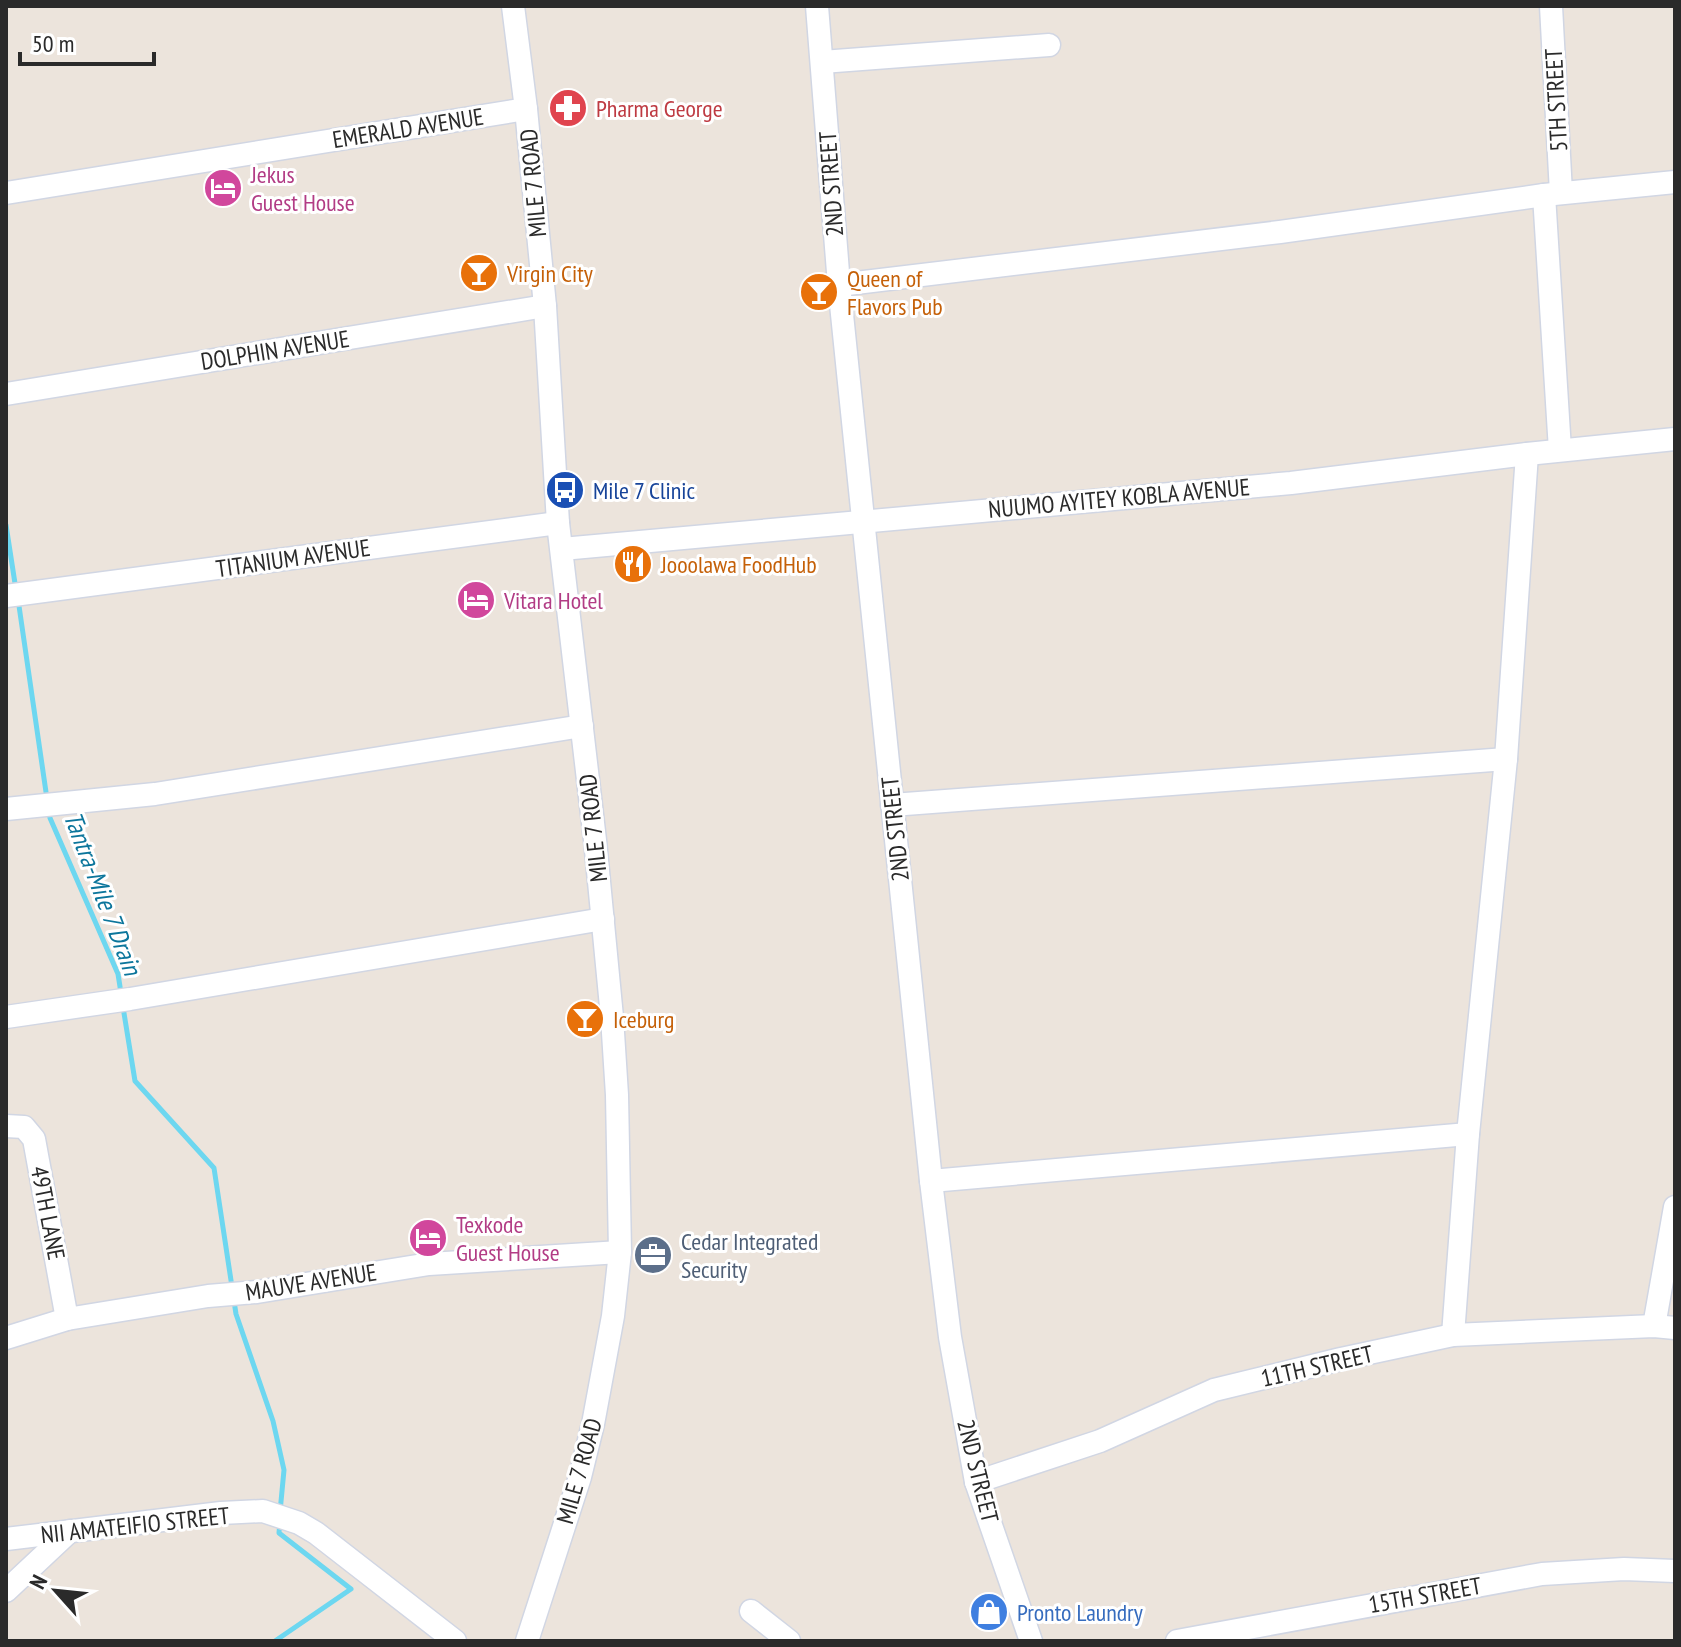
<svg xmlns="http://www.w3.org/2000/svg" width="1681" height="1647" viewBox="0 0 1681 1647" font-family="'PT Sans Narrow',sans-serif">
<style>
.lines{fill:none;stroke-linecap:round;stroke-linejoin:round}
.stream{stroke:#6dd7f0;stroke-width:5}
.minor-casing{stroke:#d1d6e3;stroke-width:25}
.minor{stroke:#fff;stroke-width:22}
.labels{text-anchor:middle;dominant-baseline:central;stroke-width:6;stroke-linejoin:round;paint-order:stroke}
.street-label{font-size:24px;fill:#2a2a2a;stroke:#fff}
.health-label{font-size:24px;fill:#be3a42;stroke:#fff;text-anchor:start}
.hotel-label{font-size:24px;fill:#b23c85;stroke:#fff;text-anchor:start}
.food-label{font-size:24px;fill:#c56008;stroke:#fff;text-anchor:start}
.transit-label{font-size:24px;fill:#164399;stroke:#fff;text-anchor:start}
.service-label{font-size:24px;fill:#4e5e75;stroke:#fff;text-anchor:start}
.shop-label{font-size:24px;fill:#366cbe;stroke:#fff;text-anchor:start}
.water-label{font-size:26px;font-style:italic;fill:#0c769c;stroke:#fff}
</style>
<rect width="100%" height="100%" fill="#ece4dc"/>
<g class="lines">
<g class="stream">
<polyline points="6,525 16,590"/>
<polyline points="18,599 47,799"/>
<polyline points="48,809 50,818 118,974 121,993"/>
<polyline points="123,1007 135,1081 214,1168 232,1287"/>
<polyline points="234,1301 236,1314 273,1421 284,1470 280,1512"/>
<polyline points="275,1641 351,1589 279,1533 280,1521"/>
</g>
<g class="minor-casing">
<g id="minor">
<polyline points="513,6 526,109 545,306 558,523 595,840 612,1017 617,1095 620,1252 613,1316 593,1424 580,1477 527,1641"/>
<polyline points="817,6 839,285 931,1181 950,1337 976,1482 1031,1641"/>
<polyline points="1551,6 1561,193"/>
<polyline points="822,62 1049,45"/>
<polyline points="6,193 526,109"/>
<polyline points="1544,195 1560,450"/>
<polyline points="839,285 1280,232 1544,195 1675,182"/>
<polyline points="6,394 545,306"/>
<polyline points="562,549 1291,483 1527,454 1675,439"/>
<polyline points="6,596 558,523"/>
<polyline points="892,805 1506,759"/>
<polyline points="6,809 155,794 582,726"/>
<polyline points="6,1017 130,999 603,919"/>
<polyline points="6,1126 24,1127 34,1139 67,1319"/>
<polyline points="931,1181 1468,1134"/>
<polyline points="1654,1326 1675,1207"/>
<polyline points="1453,1335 1468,1134 1506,759 1527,454"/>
<polyline points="6,1338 67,1319 208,1296 257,1292 429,1264 620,1252"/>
<polyline points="976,1482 1100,1441 1214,1390 1341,1359 1453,1335 1654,1326 1675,1328"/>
<polyline points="6,1539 221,1513 263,1511 299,1523 316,1533 455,1641"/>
<polyline points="6,1591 70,1531"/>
<polyline points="751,1611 789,1641"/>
<polyline points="1177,1641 1542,1574 1624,1569 1675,1571"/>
</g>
</g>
<use href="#minor" class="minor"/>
</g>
<defs>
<g id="pharmacy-disc" transform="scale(2)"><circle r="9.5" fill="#e0444e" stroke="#fff"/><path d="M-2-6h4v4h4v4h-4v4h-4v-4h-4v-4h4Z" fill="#fff"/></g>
<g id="hotel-disc" transform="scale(2)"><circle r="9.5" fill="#d1479c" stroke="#fff"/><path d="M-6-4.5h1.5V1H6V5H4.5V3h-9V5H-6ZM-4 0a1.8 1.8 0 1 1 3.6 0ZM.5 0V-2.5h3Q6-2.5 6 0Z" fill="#fff"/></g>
<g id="bar-disc" transform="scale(2)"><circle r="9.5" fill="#e8710a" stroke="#fff"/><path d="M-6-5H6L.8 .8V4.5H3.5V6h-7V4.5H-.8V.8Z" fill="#fff"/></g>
<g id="bus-disc" transform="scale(2)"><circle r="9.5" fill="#1a4fb4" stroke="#fff"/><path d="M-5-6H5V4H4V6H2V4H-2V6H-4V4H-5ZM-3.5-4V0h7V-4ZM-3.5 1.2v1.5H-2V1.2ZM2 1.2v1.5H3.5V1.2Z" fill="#fff"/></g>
<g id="restaurant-disc" transform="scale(2)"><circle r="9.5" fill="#e8710a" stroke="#fff"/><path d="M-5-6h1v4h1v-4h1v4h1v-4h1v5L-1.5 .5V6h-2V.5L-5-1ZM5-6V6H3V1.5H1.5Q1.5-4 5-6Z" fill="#fff"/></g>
<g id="office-disc" transform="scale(2)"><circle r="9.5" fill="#5c6f8a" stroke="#fff"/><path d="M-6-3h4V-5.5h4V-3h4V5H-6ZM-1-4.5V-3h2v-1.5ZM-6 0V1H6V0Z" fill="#fff"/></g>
<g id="shop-disc" transform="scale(2)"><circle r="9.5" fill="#3f7fe0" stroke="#fff"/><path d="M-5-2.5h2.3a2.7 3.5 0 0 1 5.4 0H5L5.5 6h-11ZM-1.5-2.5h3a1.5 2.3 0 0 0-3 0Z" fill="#fff"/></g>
</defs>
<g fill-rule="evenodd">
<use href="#pharmacy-disc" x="568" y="108"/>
<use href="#hotel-disc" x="223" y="188"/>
<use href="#bar-disc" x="479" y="273"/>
<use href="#bar-disc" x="819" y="292"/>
<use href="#bus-disc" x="565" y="490"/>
<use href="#restaurant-disc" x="633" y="564"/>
<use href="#hotel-disc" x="476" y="600"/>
<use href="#bar-disc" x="585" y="1019"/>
<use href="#hotel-disc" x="428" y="1238"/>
<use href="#office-disc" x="653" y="1255"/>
<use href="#shop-disc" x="989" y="1612"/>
</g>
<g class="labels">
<g class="street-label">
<text transform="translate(1556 100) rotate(-93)">5TH STREET</text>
<text transform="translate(408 128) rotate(-9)">EMERALD AVENUE</text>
<text transform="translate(533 183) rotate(-95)">MILE 7 ROAD</text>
<text transform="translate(831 184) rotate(-94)">2ND STREET</text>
<text transform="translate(275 350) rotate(-9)">DOLPHIN AVENUE</text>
<text transform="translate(1119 498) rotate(-5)">NUUMO AYITEY KOBLA AVENUE</text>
<text transform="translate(293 558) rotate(-8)">TITANIUM AVENUE</text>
<text transform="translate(593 828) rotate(-96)">MILE 7 ROAD</text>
<text transform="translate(895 829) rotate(-96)">2ND STREET</text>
<text transform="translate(48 1213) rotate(79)">49TH LANE</text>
<text transform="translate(311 1282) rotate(-9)">MAUVE AVENUE</text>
<text transform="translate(1317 1366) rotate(-13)">11TH STREET</text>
<text transform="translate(579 1471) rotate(-74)">MILE 7 ROAD</text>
<text transform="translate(978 1471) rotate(76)">2ND STREET</text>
<text transform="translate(135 1525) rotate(-6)">NII AMATEIFIO STREET</text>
<text transform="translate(1425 1595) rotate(-10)">15TH STREET</text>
</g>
<g class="health-label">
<text x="596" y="108">Pharma George</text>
</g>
<g class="hotel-label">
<text x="251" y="174">Jekus<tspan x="251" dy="28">Guest House</tspan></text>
<text x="504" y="600">Vitara Hotel</text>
<text x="456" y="1224">Texkode<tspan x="456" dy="28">Guest House</tspan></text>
</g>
<g class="food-label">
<text x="507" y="273">Virgin City</text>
<text x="847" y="278">Queen of<tspan x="847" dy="28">Flavors Pub</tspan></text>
<text x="661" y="564">Jooolawa FoodHub</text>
<text x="613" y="1019">Iceburg</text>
</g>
<g class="transit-label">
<text x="593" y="490">Mile 7 Clinic</text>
</g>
<g class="service-label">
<text x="681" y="1241">Cedar Integrated<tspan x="681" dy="28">Security</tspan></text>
</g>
<g class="shop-label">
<text x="1017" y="1612">Pronto Laundry</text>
</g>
<g class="water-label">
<text transform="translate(103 893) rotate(69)">Tantra-Mile 7 Drain</text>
</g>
</g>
<rect width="1681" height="1647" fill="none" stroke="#2a2a2a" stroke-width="16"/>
<g transform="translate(56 1591) rotate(297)" stroke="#ffffff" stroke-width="6" paint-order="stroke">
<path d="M0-6L14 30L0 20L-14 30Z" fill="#2a2a2a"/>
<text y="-12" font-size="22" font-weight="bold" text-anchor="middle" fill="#2a2a2a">N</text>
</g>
<path d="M20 52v12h134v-12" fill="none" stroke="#2a2a2a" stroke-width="4"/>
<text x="32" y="52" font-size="24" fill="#2a2a2a" stroke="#ffffff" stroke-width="6" paint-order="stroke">50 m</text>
</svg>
